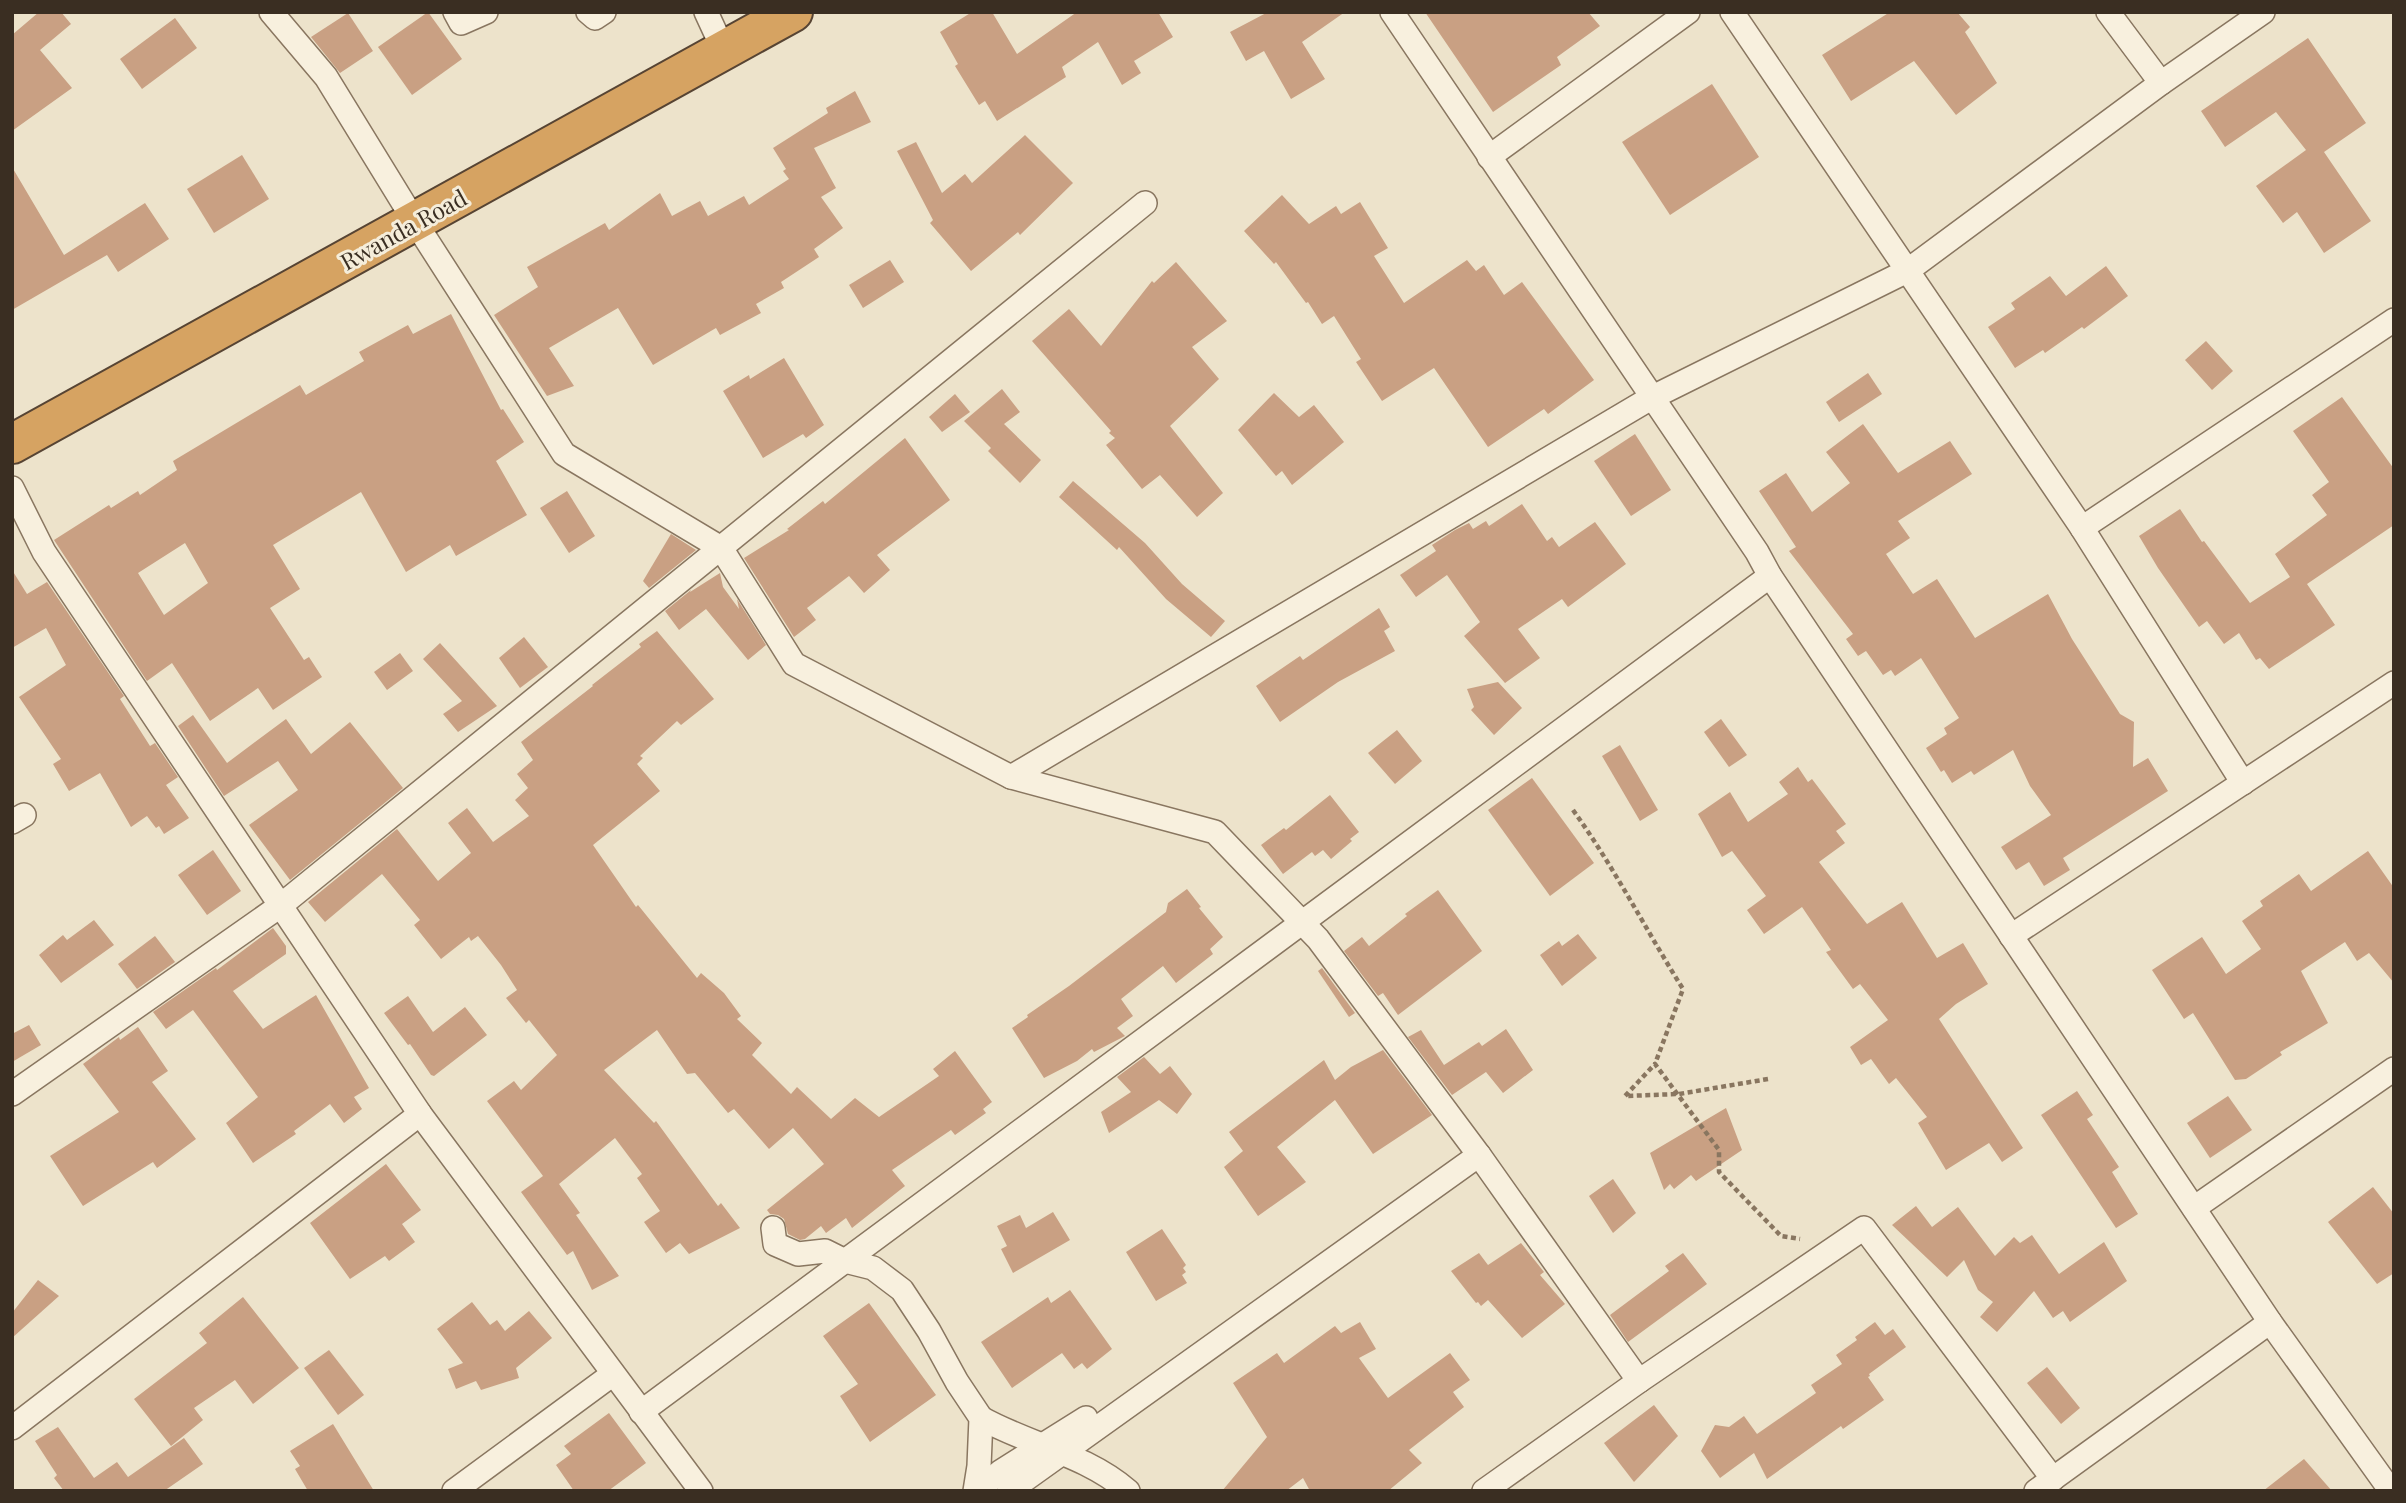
<svg xmlns="http://www.w3.org/2000/svg" width="2406" height="1503" viewBox="0 0 2406 1503" font-family="'Playfair Display',serif">
<style>
.building{fill:#c9a083;fill-rule:evenodd}
.lines{fill:none;stroke-linecap:round;stroke-linejoin:round}
.street-casing{stroke:#897660;stroke-width:26}
.highway-casing{stroke:#574433;stroke-width:42}
.path{stroke:#897660;stroke-width:4.5;stroke-dasharray:5 3.5;stroke-linecap:butt}
.street{stroke:#f8f0de;stroke-width:23}
.highway{stroke:#d6a362;stroke-width:38}
.labels{text-anchor:middle;dominant-baseline:central;stroke-width:6;stroke-linejoin:round;paint-order:stroke}
.street-label{font-size:23px;fill:#3a2e22;stroke:#f5edda}
</style>
<rect width="100%" height="100%" fill="#ede3cb"/>
<g class="building">
<polygon points="39,12 61,12 71,24 40,50 72,88 12,131 12,35"/>
<polygon points="428,12 462,59 412,95 378,47"/>
<polygon points="972,12 992,12 1017,54 1077,12 1158,12 1173,37 1134,61 1141,73 1122,85 1098,42 1062,67 1066,77 997,121 985,101 979,105 955,66 958,64 940,32"/>
<polygon points="1268,12 1345,12 1302,42 1325,79 1291,99 1264,51 1246,61 1230,32"/>
<polygon points="1425,12 1588,12 1600,26 1557,57 1561,65 1493,112"/>
<polygon points="1890,12 1957,12 1970,27 1965,32 1997,83 1956,115 1914,61 1851,101 1822,55"/>
<polygon points="348,13 373,51 340,73 311,37"/>
<polygon points="175,18 197,48 142,89 120,59"/>
<polygon points="2308,38 2366,123 2324,152 2371,221 2324,253 2297,212 2283,223 2256,186 2306,150 2276,112 2225,147 2201,111"/>
<polygon points="1712,84 1759,157 1670,215 1622,142"/>
<polygon points="855,91 871,122 814,148 836,188 821,197 843,228 814,249 819,257 781,282 784,288 756,304 761,313 720,335 716,328 653,365 618,308 549,348 574,386 547,396 494,315 538,287 527,267 605,223 609,230 660,193 672,216 700,201 708,216 744,196 749,205 789,179 783,171 786,169 773,148 828,113 826,108"/>
<polygon points="1025,135 1073,183 1020,235 1018,232 971,271 930,223 933,220 897,151 916,142 942,193 965,174 972,183"/>
<polygon points="242,155 269,199 214,233 187,189"/>
<polygon points="12,167 64,255 145,203 169,239 118,272 107,255 12,310"/>
<polygon points="1282,195 1309,224 1336,206 1341,214 1360,202 1388,248 1374,256 1404,303 1467,260 1476,271 1484,265 1504,295 1522,282 1594,380 1548,414 1544,409 1488,447 1434,368 1382,401 1356,362 1361,359 1334,316 1322,324 1308,302 1306,303 1276,262 1274,264 1244,231"/>
<polygon points="890,260 904,282 863,308 849,285"/>
<polygon points="1176,262 1227,321 1192,347 1219,379 1170,426 1223,493 1197,517 1160,475 1142,489 1106,445 1115,438 1109,433 1111,431 1032,341 1069,309 1101,346 1152,281 1154,283"/>
<polygon points="2106,266 2128,296 2084,329 2082,327 2045,353 2043,350 2015,368 1988,327 2015,309 2011,303 2050,276 2066,296"/>
<path d="M451 314 501 410 503 409 524 442 496 461 527 515 456 556 450 545 406 572 361 492 273 545 300 589 270 608 304 660 309 657 322 677 273 710 258 688 210 721 172 663 147 681 54 540 109 505 111 508 138 491 140 495 177 470 173 461 300 385 306 395 364 361 359 352 408 325 413 334ZM185 543 208 583 164 615 138 573Z"/>
<polygon points="2206,341 2233,371 2212,390 2185,360"/>
<polygon points="784,358 824,425 806,438 803,434 763,458 723,391 749,375 750,379"/>
<polygon points="1868,373 1882,394 1839,422 1826,402"/>
<polygon points="1002,389 1020,412 1004,424 1041,460 1020,483 988,451 991,448 964,421"/>
<polygon points="1274,393 1299,417 1314,405 1344,442 1292,485 1282,471 1276,476 1238,430"/>
<polygon points="955,394 970,412 942,432 929,417"/>
<polygon points="2342,397 2394,469 2394,525 2307,584 2335,625 2269,669 2260,658 2256,660 2239,633 2224,644 2207,621 2199,627 2158,568 2139,536 2180,509 2202,542 2204,541 2250,603 2290,577 2275,554 2327,515 2312,495 2329,482 2293,431"/>
<polygon points="1863,424 1898,473 1950,441 1972,474 1898,521 1910,538 1886,554 1913,594 1937,579 1975,638 2048,594 2072,639 2120,714 2134,722 2133,767 2148,758 2168,791 2063,858 2070,870 2044,886 2029,862 2016,870 2001,847 2051,815 2030,786 2013,750 1974,775 1971,771 1952,783 1944,770 1941,772 1926,748 1947,734 1944,728 1959,718 1921,658 1895,676 1891,670 1883,675 1866,651 1858,656 1846,639 1853,634 1789,551 1796,547 1759,491 1786,473 1812,512 1850,483 1826,452"/>
<polygon points="1635,434 1671,490 1631,516 1594,461"/>
<polygon points="905,438 950,500 877,555 890,570 864,593 849,576 807,608 816,620 794,637 744,558 789,530 787,529 823,501 825,504"/>
<polygon points="1073,481 1145,543 1182,584 1225,621 1211,637 1166,599 1119,547 1117,550 1059,497"/>
<polygon points="567,491 595,536 569,553 540,508"/>
<polygon points="1522,504 1547,541 1552,537 1559,547 1595,522 1626,564 1568,607 1562,599 1518,629 1540,658 1505,683 1464,636 1480,622 1447,575 1416,597 1400,575 1436,551 1432,545 1455,530 1469,523 1473,529 1486,521 1489,526"/>
<polygon points="671,534 696,550 649,588 643,581"/>
<polygon points="12,570 27,594 47,582 124,696 120,699 150,746 155,743 178,777 166,785 189,818 164,834 159,826 156,828 147,816 131,827 100,773 69,791 53,764 61,759 19,697 66,665 46,628 12,648"/>
<polygon points="720,573 723,587 739,609 737,599 766,645 748,660 706,609 679,630 665,611 691,590 690,592"/>
<polygon points="1379,608 1390,627 1384,631 1395,651 1338,682 1280,722 1256,686 1300,656 1303,660"/>
<polygon points="657,631 714,699 681,725 677,721 640,756 643,758 637,764 660,791 593,845 636,907 638,905 697,978 701,973 724,993 741,1016 737,1019 762,1043 752,1055 791,1094 797,1087 831,1119 855,1098 879,1117 939,1076 933,1069 955,1051 992,1102 983,1109 986,1113 955,1135 951,1130 892,1170 905,1186 852,1228 846,1218 826,1233 821,1226 805,1239 800,1240 788,1234 784,1219 778,1215 770,1214 767,1210 824,1164 793,1128 769,1149 734,1109 728,1113 695,1073 687,1074 657,1030 604,1070 654,1123 656,1121 718,1206 721,1203 740,1228 689,1254 680,1243 666,1253 644,1222 660,1211 637,1178 642,1174 615,1138 559,1184 580,1213 576,1215 619,1276 592,1290 573,1251 567,1255 521,1192 543,1176 487,1101 514,1081 521,1090 557,1055 529,1020 526,1023 506,998 517,990 501,965 478,936 471,941 469,937 441,959 414,925 420,920 382,874 325,922 308,902 397,829 438,881 471,853 448,823 467,808 493,842 529,816 515,800 528,788 517,774 533,760 521,742 593,686 592,685 641,647 639,644"/>
<polygon points="524,637 548,667 520,688 499,658"/>
<polygon points="440,643 497,706 458,732 443,714 462,701 423,659"/>
<polygon points="400,653 413,671 387,690 374,672"/>
<polygon points="1498,682 1522,708 1494,735 1471,710 1474,707 1467,689"/>
<polygon points="193,715 227,763 286,719 311,754 350,722 403,788 290,880 249,825 298,790 278,761 224,796 178,726"/>
<polygon points="1721,719 1747,755 1729,767 1704,732"/>
<polygon points="1397,730 1422,761 1395,784 1368,753"/>
<polygon points="1620,745 1658,810 1640,821 1602,756"/>
<polygon points="1798,767 1808,782 1812,779 1846,824 1836,831 1845,843 1819,862 1867,924 1902,902 1937,958 1963,943 1988,984 1956,1004 1939,1019 2023,1148 2002,1162 1989,1143 1946,1170 1918,1123 1927,1117 1896,1078 1889,1084 1871,1059 1861,1065 1850,1047 1888,1020 1860,984 1853,989 1826,952 1831,950 1802,907 1764,934 1747,910 1766,896 1732,851 1722,857 1698,814 1730,792 1748,822 1788,794 1779,782"/>
<polygon points="1532,778 1594,863 1550,896 1488,810"/>
<polygon points="1330,795 1359,832 1350,839 1352,841 1331,859 1323,850 1315,856 1312,852 1283,874 1261,845 1284,828 1286,830"/>
<polygon points="213,850 241,891 207,915 178,875"/>
<polygon points="2368,851 2394,888 2394,983 2369,953 2357,961 2345,942 2301,971 2328,1023 2280,1052 2282,1055 2246,1079 2235,1080 2193,1013 2184,1019 2152,970 2202,937 2226,974 2261,949 2242,921 2263,906 2260,901 2299,874 2311,891"/>
<polygon points="1187,889 1201,907 1199,908 1223,937 1210,949 1213,954 1176,983 1163,966 1121,999 1133,1016 1117,1028 1125,1036 1094,1052 1092,1049 1077,1061 1044,1078 1012,1028 1028,1017 1027,1015 1069,986 1166,912 1168,903"/>
<polygon points="1438,890 1482,951 1398,1015 1383,993 1378,996 1344,951 1362,937 1369,946 1407,916 1405,914"/>
<polygon points="94,920 114,945 61,983 39,955 63,935 67,940"/>
<polygon points="273,928 286,946 286,954 233,991 263,1029 316,995 369,1088 354,1097 362,1109 344,1123 330,1104 294,1131 296,1134 253,1163 226,1123 258,1097 193,1010 166,1029 153,1012 216,968 217,970"/>
<polygon points="1578,934 1597,958 1562,986 1540,955 1559,941 1562,946"/>
<polygon points="155,936 175,962 137,989 118,964"/>
<polygon points="1322,968 1355,1013 1349,1017 1318,971"/>
<polygon points="408,996 433,1032 465,1007 487,1035 434,1076 431,1075 410,1044 408,1045 384,1013"/>
<polygon points="29,1025 41,1045 12,1062 12,1034"/>
<polygon points="138,1027 168,1071 152,1082 196,1139 157,1168 153,1162 83,1206 50,1156 119,1112 83,1064 119,1037 120,1040"/>
<polygon points="1506,1029 1533,1070 1503,1093 1486,1072 1452,1095 1408,1037 1421,1030 1444,1065 1479,1042 1482,1046"/>
<polygon points="1383,1050 1432,1115 1373,1154 1335,1100 1277,1147 1306,1182 1258,1216 1224,1167 1243,1151 1229,1132 1324,1060 1335,1080 1351,1067"/>
<polygon points="1144,1057 1160,1074 1170,1066 1192,1094 1177,1114 1159,1100 1109,1133 1101,1112 1131,1092 1117,1077"/>
<polygon points="2077,1091 2093,1115 2087,1119 2119,1167 2112,1172 2138,1214 2116,1228 2041,1115"/>
<polygon points="2228,1096 2252,1130 2210,1158 2187,1123"/>
<polygon points="1726,1108 1742,1150 1696,1181 1691,1175 1674,1189 1670,1184 1664,1190 1650,1153"/>
<polygon points="386,1164 421,1210 402,1224 415,1242 389,1261 385,1256 350,1279 310,1223"/>
<polygon points="1613,1179 1636,1213 1613,1233 1589,1196"/>
<polygon points="2373,1187 2394,1214 2394,1273 2377,1284 2328,1222"/>
<polygon points="1916,1206 1932,1227 1958,1207 1995,1256 2014,1237 2020,1243 2032,1235 2059,1274 2104,1242 2127,1281 2070,1322 2063,1311 2053,1318 2034,1291 1997,1332 1980,1317 1993,1302 1978,1290 1964,1260 1947,1277 1892,1225"/>
<polygon points="1053,1212 1070,1240 1013,1273 1001,1249 1007,1246 997,1226 1020,1215 1026,1228"/>
<polygon points="1162,1229 1186,1265 1183,1268 1186,1272 1182,1275 1187,1283 1156,1301 1126,1252"/>
<polygon points="1521,1243 1544,1272 1540,1275 1565,1304 1522,1338 1488,1300 1481,1306 1478,1302 1476,1303 1451,1271 1479,1253 1488,1265"/>
<polygon points="1683,1253 1707,1284 1628,1342 1610,1315 1669,1271 1665,1266"/>
<polygon points="38,1280 59,1296 12,1338 12,1313"/>
<polygon points="1070,1290 1112,1349 1087,1369 1082,1363 1074,1369 1062,1353 1012,1388 981,1342 1048,1297 1051,1303"/>
<polygon points="243,1297 299,1368 253,1404 235,1380 194,1408 203,1420 171,1446 134,1399 207,1343 199,1333"/>
<polygon points="472,1302 490,1325 497,1320 505,1331 529,1311 552,1338 516,1368 519,1378 481,1390 476,1381 456,1389 448,1369 463,1363 437,1329"/>
<polygon points="869,1303 936,1395 870,1442 840,1396 858,1384 823,1336"/>
<polygon points="1360,1322 1376,1349 1359,1358 1388,1398 1450,1353 1470,1380 1453,1392 1464,1407 1409,1450 1422,1463 1388,1491 1310,1491 1303,1478 1286,1491 1222,1491 1267,1437 1233,1383 1277,1353 1284,1363 1335,1326 1341,1333"/>
<polygon points="1875,1322 1885,1335 1893,1329 1906,1347 1869,1374 1870,1376 1868,1377 1884,1400 1843,1429 1841,1426 1767,1479 1754,1453 1720,1478 1701,1451 1715,1425 1729,1427 1744,1416 1757,1434 1816,1393 1811,1385 1842,1364 1836,1355 1857,1340 1855,1337"/>
<polygon points="329,1350 364,1395 338,1415 304,1368"/>
<polygon points="2047,1367 2080,1408 2061,1424 2027,1383"/>
<polygon points="1654,1405 1678,1436 1634,1482 1604,1443"/>
<polygon points="609,1413 646,1463 608,1491 574,1491 556,1465 571,1454 564,1446"/>
<polygon points="333,1424 374,1491 308,1491 295,1469 300,1466 290,1451"/>
<polygon points="58,1427 94,1478 117,1462 128,1477 184,1438 203,1464 164,1491 64,1491 54,1478 57,1475 35,1441"/>
<polygon points="2304,1459 2332,1491 2263,1491"/>
</g>
<g class="lines">
<g class="street-casing">
<g id="street">
<polyline points="271,12 326,77 415,222 564,454 721,548 794,664 1011,777 1215,832 1318,939 1479,1155 1639,1381"/>
<polyline points="455,12 461,23 486,12"/>
<polyline points="588,12 595,18 604,12"/>
<polyline points="706,12 724,51"/>
<polyline points="1392,12 1757,552 1770,576 2270,1322 2391,1491"/>
<polyline points="1732,12 2082,528 2243,783"/>
<polyline points="2108,12 2161,83"/>
<polyline points="1489,157 1688,12"/>
<polyline points="12,488 44,552 420,1114 701,1491"/>
<polyline points="2082,528 2394,320"/>
<polyline points="1011,777 1651,398 1907,271 2161,83 2263,12"/>
<polyline points="12,822 24,815"/>
<polyline points="2011,936 2394,683"/>
<polyline points="12,1094 280,906 1145,203"/>
<polyline points="2194,1208 2394,1069"/>
<polyline points="773,1228 775,1244 798,1254 825,1251 845,1261 873,1268 902,1290 929,1331 957,1382 981,1418 979,1466 975,1491"/>
<polyline points="641,1412 1770,576"/>
<path d="M981 1418C1029 1445 1085 1454 1128 1491"/>
<polyline points="12,1428 420,1114"/>
<polyline points="454,1491 613,1374"/>
<polyline points="977,1491 1000,1472 1086,1418"/>
<polyline points="1009,1491 1479,1155"/>
<polyline points="1484,1491 1639,1381 1864,1228 2053,1479"/>
<polyline points="2036,1491 2270,1322"/>
</g>
</g>
<g class="highway-casing">
<polyline id="highway" points="12,444 793,12"/>
</g>
<g class="path">
<path d="M1573 810C1614 867 1646 930 1683 989L1655 1064"/>
<polyline points="1768,1079 1679,1094 1625,1096 1655,1064 1719,1150 1719,1172 1781,1236 1800,1239"/>
</g>
<use href="#street" class="street"/>
<use href="#highway" class="highway"/>
</g>
<g class="labels">
<g class="street-label">
<text transform="translate(403 229) rotate(-29)">Rwanda Road</text>
</g>
</g>
<rect width="2406" height="1503" fill="none" stroke="#3a2e22" stroke-width="28"/>
</svg>
